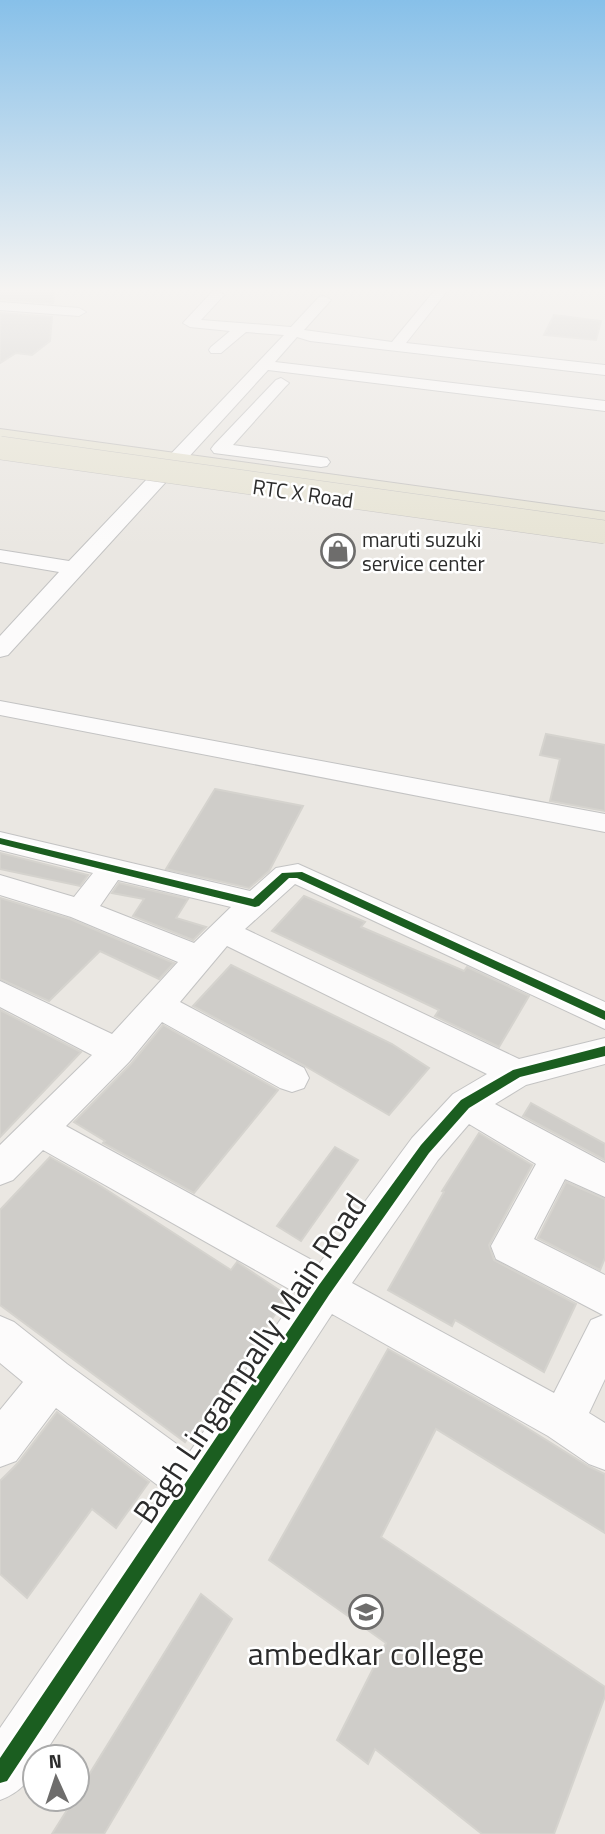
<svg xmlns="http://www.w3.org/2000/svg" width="605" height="1834" viewBox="0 0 605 1834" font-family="'Titillium Web',sans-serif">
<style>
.building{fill:#cfcdc9;stroke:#d5d3ce;stroke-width:2}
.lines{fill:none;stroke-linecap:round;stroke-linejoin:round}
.minor-casing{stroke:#c3c3c3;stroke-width:2}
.major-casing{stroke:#c6c4c2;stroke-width:2}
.minor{fill:#fcfbfb;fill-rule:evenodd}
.major{fill:#e7e4d5;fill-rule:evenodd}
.major-bridge-casing{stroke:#c6c4c2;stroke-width:24;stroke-linecap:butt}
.major-bridge{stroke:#e7e4d5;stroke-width:23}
.cycleway-casing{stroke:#fff;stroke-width:5}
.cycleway{fill:#1b5e20;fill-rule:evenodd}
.labels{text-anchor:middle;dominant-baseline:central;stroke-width:5;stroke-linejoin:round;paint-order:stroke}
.far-street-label{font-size:21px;fill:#2c2c2c;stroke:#fff}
.far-poi-label{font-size:21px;fill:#2c2c2c;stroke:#fff;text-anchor:start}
.near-street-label{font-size:32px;fill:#2c2c2c;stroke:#fff}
.near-poi-label{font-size:32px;fill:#2c2c2c;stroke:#fff}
</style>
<rect width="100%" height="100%" fill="#eae7e2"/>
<g class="building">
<polygon points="0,290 55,290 53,303 0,299"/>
<polygon points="0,313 52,317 50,341 32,355 16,353 0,363"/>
<polygon points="554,315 601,321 596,340 544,335"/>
<polygon points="546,734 605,745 605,811 550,801 560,759 540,755"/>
<polygon points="215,789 303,806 269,871 249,888 166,869"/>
<polygon points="0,853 88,875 80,886 0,869"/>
<polygon points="119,883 188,899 176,918 206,927 193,940 133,916 144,899 112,893"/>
<polygon points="304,896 365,922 361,927 464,971 467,967 529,996 499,1047 435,1016 439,1010 272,931"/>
<polygon points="0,898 70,919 174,963 159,979 100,951 49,1001 0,979"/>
<polygon points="231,965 392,1044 429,1068 389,1115 305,1066 193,1006"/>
<polygon points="0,1010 81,1052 0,1137"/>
<polygon points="163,1025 278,1090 194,1193 103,1143 105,1141 74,1122 131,1064"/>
<polygon points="531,1103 605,1144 605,1160 523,1116"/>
<polygon points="479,1133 532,1165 489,1245 494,1260 576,1304 544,1372 455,1320 452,1326 388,1290 444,1192 442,1191"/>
<polygon points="335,1147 358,1160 301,1241 277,1226"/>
<polygon points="50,1157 96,1183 231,1270 237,1262 288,1296 185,1442 0,1305 0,1210"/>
<polygon points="566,1182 605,1199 605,1258 600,1270 538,1238"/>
<polygon points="388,1349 511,1418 588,1466 605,1474 605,1533 436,1429 381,1537 605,1687 605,1696 554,1834 482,1834 375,1749 368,1764 337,1740 386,1643 269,1560"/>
<polygon points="57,1412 149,1482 116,1528 92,1509 27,1598 0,1574 0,1481 18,1463"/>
<polygon points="201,1594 232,1619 104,1834 52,1834 74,1799 77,1799 77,1794"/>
</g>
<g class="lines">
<g class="minor-casing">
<g id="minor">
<polygon points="435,290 448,290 406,343 605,365 605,375 310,341 297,337 275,362 605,401 605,411 268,370 8,655 0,657 0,636 59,572 0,562 0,550 69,561 284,335 246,332 221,353 211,353 209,350 211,347 230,331 190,327 183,323 212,292 217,291 224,295 201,320 291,327 319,297 324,296 331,300 304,330 392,342"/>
<polygon points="0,302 79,308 86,312 79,316 0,310"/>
<polygon points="281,378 289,383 286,386 233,445 321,457 327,458 330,462 327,466 321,467 214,453 211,449 214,445 276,380"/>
<polygon points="0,701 605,814 605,832 0,715"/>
<path d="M0 832 250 891 276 868 298 864 605 1002V1029L295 884 245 929 519 1059 605 1038V1064L526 1085 495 1104 605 1163V1197L565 1179 534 1239 605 1275V1379L589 1413 605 1423V1470L589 1464 548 1436 332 1314 42 1757H35C35 1779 19 1793 0 1800V1728L164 1490 56 1408 16 1461 0 1467V1410L23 1382 0 1363V1316L14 1322 67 1364 189 1453 298 1294 43 1150 13 1180 0 1185V1145L92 1055 0 1007V981L112 1034 178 962 71 917 0 895V875L74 897 93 873 0 850ZM118 880 231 907 194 943 100 906ZM227 946 487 1074 453 1094 412 1138 319 1264 66 1126 129 1062 162 1022 280 1088 292 1092 304 1088 309 1078 304 1068 180 1002ZM469 1124 536 1164 491 1246 496 1259 603 1315 591 1320 554 1393 352 1283 438 1160Z"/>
</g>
</g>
<g class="major-casing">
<polygon id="major" points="0,429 605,512 605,526 0,441"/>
</g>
<use href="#minor" class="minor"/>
<use href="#major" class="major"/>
<g class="major-bridge-casing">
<polyline id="major-bridge" points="0,448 605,532"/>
</g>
<use href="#major-bridge" class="major-bridge"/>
<g class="cycleway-casing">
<g id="cycleway">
<polygon points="0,838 253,899 282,873 302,872 605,1011 605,1020 297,878 289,878 259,906 255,907 0,844"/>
<polygon points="605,1046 605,1056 520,1077 469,1108 429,1153 329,1295 7,1781 0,1783 0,1758 319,1285 421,1145 461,1100 513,1070"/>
</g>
</g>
<use href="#cycleway" class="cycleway"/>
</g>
<linearGradient id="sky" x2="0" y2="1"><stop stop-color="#87c0e9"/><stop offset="0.53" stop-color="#f6f4f2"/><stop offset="1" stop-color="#f6f4f2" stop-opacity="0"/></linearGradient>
<rect width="605" height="547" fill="url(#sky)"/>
<defs>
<g id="shop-ring" transform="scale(1.75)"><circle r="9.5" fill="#fff" stroke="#6e6d6c" stroke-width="1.5"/><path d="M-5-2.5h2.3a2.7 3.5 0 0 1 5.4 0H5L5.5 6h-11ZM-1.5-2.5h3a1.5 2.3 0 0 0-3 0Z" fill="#6e6d6c"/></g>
<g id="school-ring" transform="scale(1.75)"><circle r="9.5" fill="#fff" stroke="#6e6d6c" stroke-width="1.5"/><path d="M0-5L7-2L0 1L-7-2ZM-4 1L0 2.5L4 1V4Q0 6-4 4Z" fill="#6e6d6c"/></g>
</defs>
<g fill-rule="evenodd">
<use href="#shop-ring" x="338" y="551"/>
<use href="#school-ring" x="366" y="1612"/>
</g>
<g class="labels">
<g class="far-street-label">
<text transform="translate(303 493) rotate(8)">RTC X Road</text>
</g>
<g class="far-poi-label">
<text x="362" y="539">maruti suzuki<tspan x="362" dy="24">service center</tspan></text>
</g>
<g class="near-street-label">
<text transform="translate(249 1358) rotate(-56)">Bagh Lingampally Main Road</text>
</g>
<g class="near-poi-label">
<text x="366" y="1653">ambedkar college</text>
</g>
</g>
<g transform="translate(56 1778) rotate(357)"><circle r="33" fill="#ffffff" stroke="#ababab" stroke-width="2"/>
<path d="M0-5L12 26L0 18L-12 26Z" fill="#6e6d6c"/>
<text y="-10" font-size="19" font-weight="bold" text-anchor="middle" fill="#2c2c2c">N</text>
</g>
</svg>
